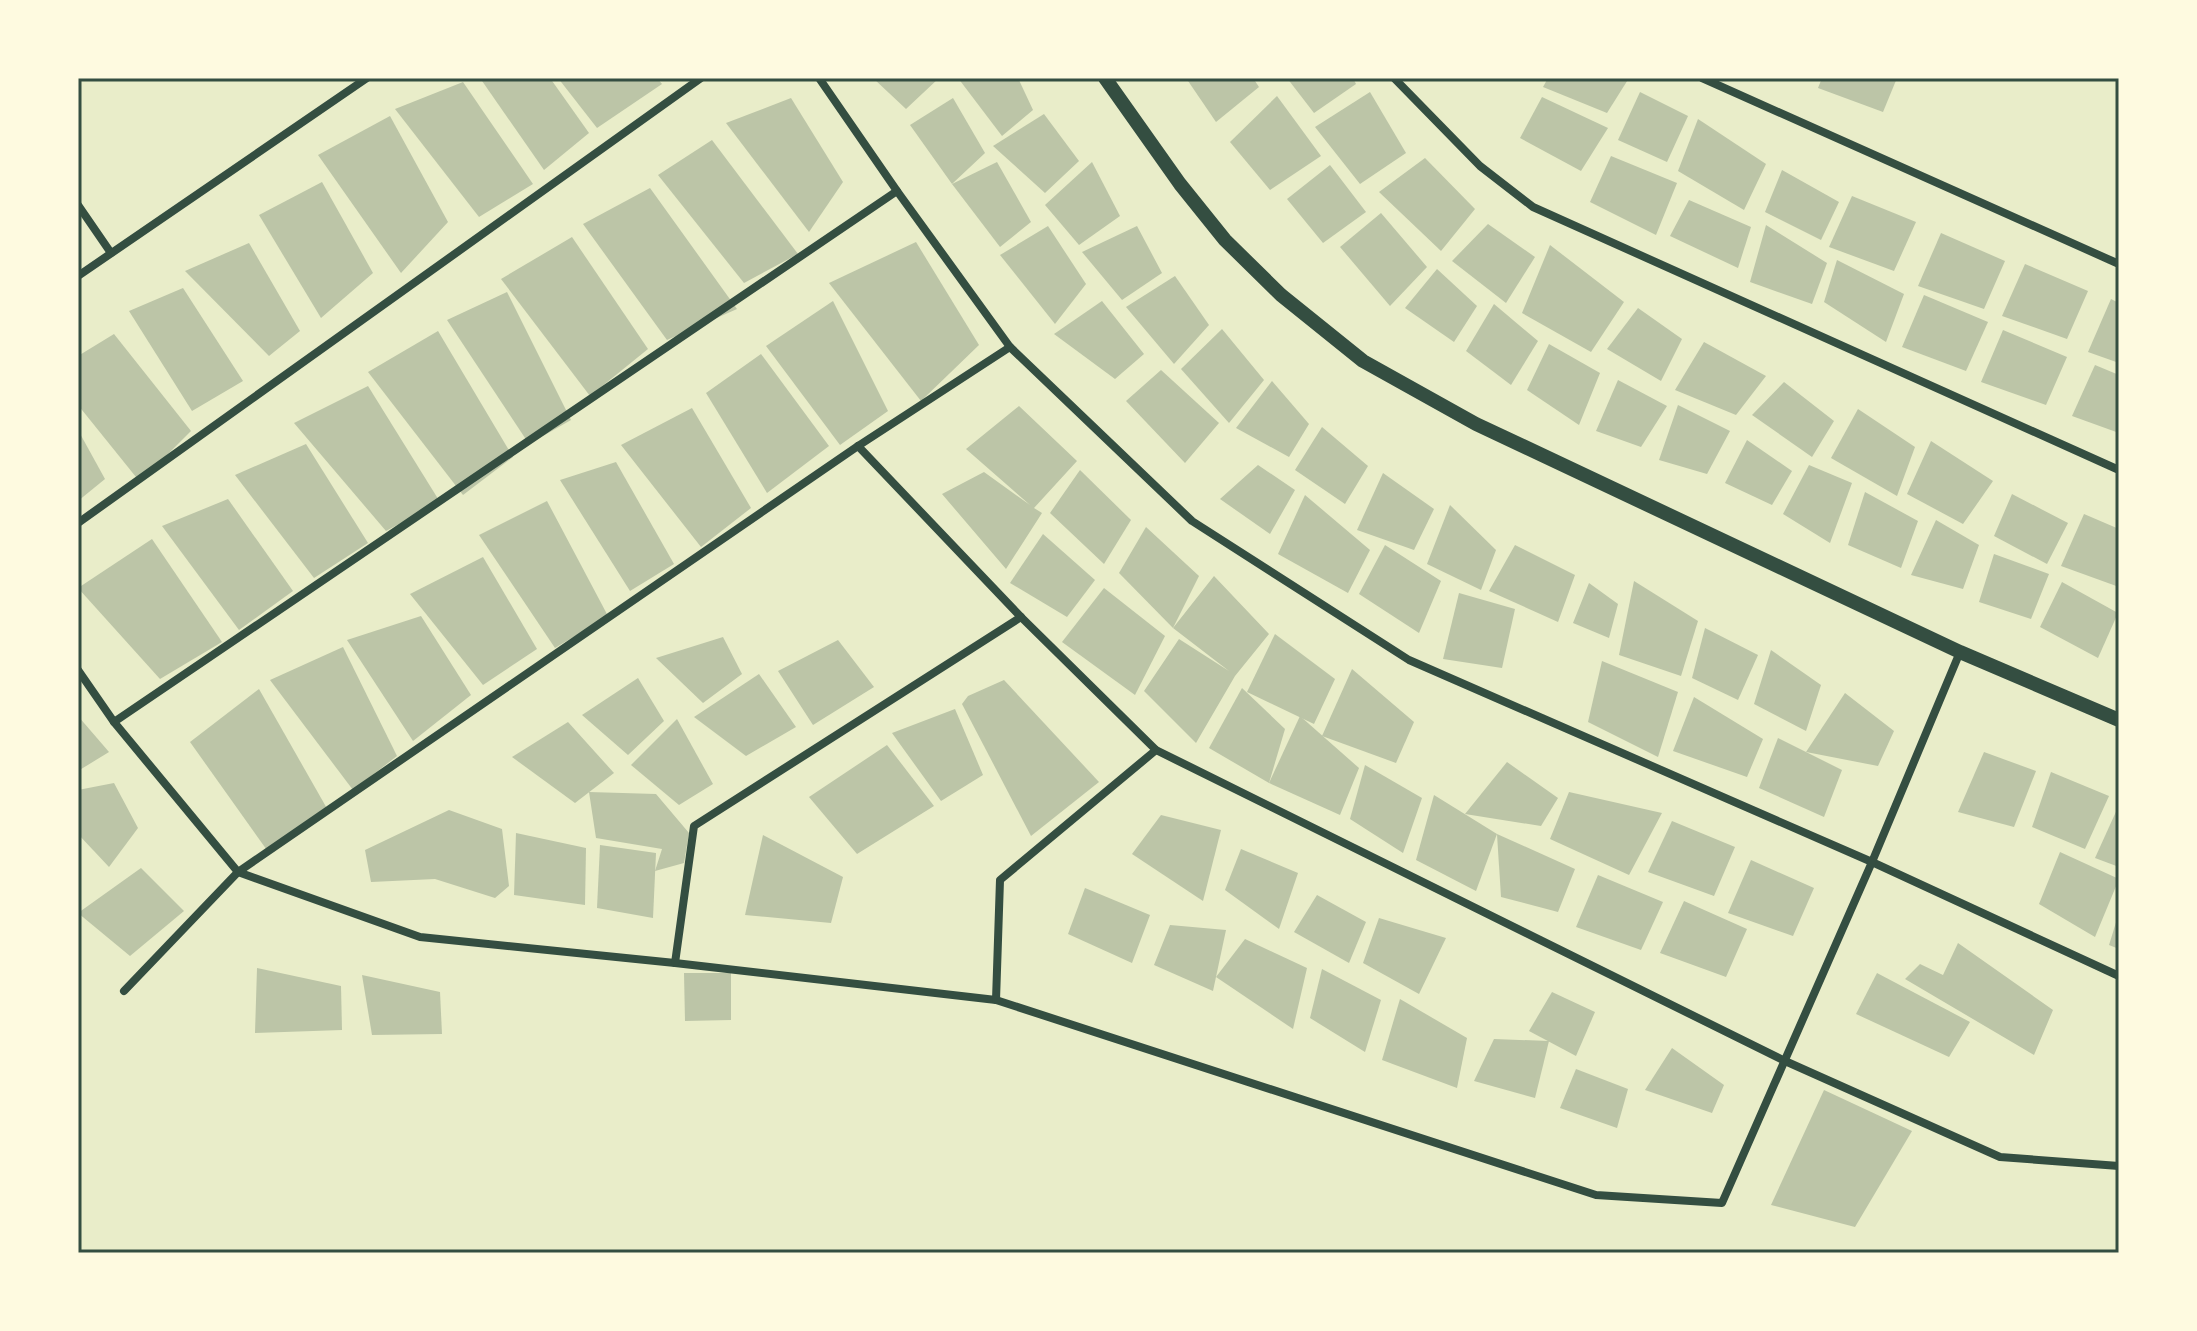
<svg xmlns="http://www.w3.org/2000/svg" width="2197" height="1331" viewBox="0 0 2197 1331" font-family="'Varela Round',sans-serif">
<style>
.building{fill:#bcc5a7}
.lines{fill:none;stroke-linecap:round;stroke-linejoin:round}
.minor{stroke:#344e41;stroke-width:8}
.tertiary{stroke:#344e41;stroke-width:14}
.neatline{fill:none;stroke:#344e41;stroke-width:3}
</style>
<rect width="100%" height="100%" fill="#e9edc9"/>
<g class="building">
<polygon points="480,78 550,78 589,133 544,170"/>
<polygon points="558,78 657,78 662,84 597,128"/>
<polygon points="873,78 939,78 906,109"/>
<polygon points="958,78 1018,78 1033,110 1002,136"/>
<polygon points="1186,78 1253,78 1259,87 1216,122"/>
<polygon points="1287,78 1353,78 1356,84 1314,113"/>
<polygon points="1548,78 1629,78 1607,113 1543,87"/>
<polygon points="1822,78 1897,78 1883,112 1818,88"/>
<polygon points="463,82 533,184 479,217 395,109"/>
<polygon points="1370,92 1406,153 1360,184 1315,127"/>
<polygon points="1640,92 1688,116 1667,162 1618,140"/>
<polygon points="1277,96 1321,156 1270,190 1230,142"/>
<polygon points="1542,97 1608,128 1581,171 1520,138"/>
<polygon points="791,98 843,182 809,232 726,123"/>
<polygon points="953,98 985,153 952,184 910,125"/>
<polygon points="1044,114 1079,161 1045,193 993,146"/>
<polygon points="390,116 448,222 401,273 318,155"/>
<polygon points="1698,119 1766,164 1744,210 1678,171"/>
<polygon points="712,140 798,254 744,283 658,175"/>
<polygon points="1611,156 1677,183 1656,235 1590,202"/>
<polygon points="1425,158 1475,209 1441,251 1379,192"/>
<polygon points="997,162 1031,222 1000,247 952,184"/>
<polygon points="1092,162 1120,216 1079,245 1045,205"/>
<polygon points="1330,165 1366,212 1323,243 1287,199"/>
<polygon points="1782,170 1839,202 1821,240 1765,212"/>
<polygon points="322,182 373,273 321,318 259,215"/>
<polygon points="650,188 737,309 667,340 583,224"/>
<polygon points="1852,196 1916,222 1894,271 1829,247"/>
<polygon points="1689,200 1751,227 1738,268 1670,236"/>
<polygon points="1381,213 1427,267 1390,306 1340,247"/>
<polygon points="1488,224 1535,257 1506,303 1452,261"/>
<polygon points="1766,225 1827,263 1812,304 1750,282"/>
<polygon points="1048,226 1086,284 1055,324 1000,255"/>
<polygon points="1137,226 1162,273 1122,300 1082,252"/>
<polygon points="1941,233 2005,261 1984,309 1918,286"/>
<polygon points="572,237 648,349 590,396 501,279"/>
<polygon points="916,242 979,345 921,401 829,283"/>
<polygon points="249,243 300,331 269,356 185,271"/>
<polygon points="1550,245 1624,302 1591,352 1522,313"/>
<polygon points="1837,260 1904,294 1886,342 1824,302"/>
<polygon points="2025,264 2088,291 2067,339 2002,316"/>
<polygon points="1437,269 1477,306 1454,342 1405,308"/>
<polygon points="1175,276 1209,325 1174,364 1126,307"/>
<polygon points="183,288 243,381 192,411 129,311"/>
<polygon points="507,292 571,420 529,444 447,320"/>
<polygon points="1924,295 1988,322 1966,371 1902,347"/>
<polygon points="2111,299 2119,303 2119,363 2088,352"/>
<polygon points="833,301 888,411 840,445 766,346"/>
<polygon points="1102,301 1144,354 1115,379 1054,334"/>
<polygon points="1494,304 1538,341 1511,385 1466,351"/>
<polygon points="1638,308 1682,339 1661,381 1607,349"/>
<polygon points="1222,329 1264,380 1229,423 1181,369"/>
<polygon points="2003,330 2067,357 2046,405 1981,382"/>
<polygon points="438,331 513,457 463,495 368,372"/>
<polygon points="114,334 191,431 140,482 78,405 78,356"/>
<polygon points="1704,342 1766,376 1736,415 1675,390"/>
<polygon points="1549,344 1600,373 1579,425 1527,390"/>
<polygon points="761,354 829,446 767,493 706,393"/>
<polygon points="2095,365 2119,375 2119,433 2072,416"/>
<polygon points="1161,370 1219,423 1185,463 1126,401"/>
<polygon points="1618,380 1667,406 1641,447 1596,431"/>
<polygon points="1272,381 1309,424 1289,457 1236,428"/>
<polygon points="1784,382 1834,421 1812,457 1752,415"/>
<polygon points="368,386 440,502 386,531 294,423"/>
<polygon points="1678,405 1730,431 1707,474 1659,460"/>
<polygon points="1019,406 1077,461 1034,508 1042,513 1006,569 942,494 984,472 1030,505 966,449"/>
<polygon points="692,408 751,508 701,547 621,445"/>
<polygon points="1858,409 1915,447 1897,496 1831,458"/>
<polygon points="1322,427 1368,466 1345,504 1295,470"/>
<polygon points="78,430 105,479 78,501"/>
<polygon points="1747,440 1792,471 1772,505 1725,483"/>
<polygon points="1931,441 1993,481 1963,524 1907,494"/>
<polygon points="306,444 368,543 314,578 235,475"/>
<polygon points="616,462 674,564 630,591 560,480"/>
<polygon points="1258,465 1295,490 1270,534 1220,499"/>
<polygon points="1809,465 1852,483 1830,543 1783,514"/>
<polygon points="1080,470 1131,520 1104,564 1050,513"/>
<polygon points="1383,473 1434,509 1414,550 1357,530"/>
<polygon points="1865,492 1918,521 1901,568 1848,545"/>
<polygon points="2012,494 2068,523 2047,564 1994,536"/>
<polygon points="1305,495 1370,550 1348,593 1278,554"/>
<polygon points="228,499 293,591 239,630 162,526"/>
<polygon points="547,501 608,616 555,648 479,535"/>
<polygon points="1450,505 1496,550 1481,590 1427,564"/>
<polygon points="2084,514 2119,529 2119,587 2061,566"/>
<polygon points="1936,520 1979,545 1963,589 1911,575"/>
<polygon points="1146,527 1199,576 1173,628 1119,573"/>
<polygon points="1043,534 1095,580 1067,617 1010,583"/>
<polygon points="152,539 222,642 160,679 78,588"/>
<polygon points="1385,545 1441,581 1419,633 1359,594"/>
<polygon points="1515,545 1575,575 1558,622 1489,591"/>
<polygon points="1994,554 2049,574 2031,619 1979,602"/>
<polygon points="483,557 537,649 483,685 410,594"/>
<polygon points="1214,576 1269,634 1235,676 1196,743 1144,691 1179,639 1229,671 1173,628"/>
<polygon points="1634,581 1698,621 1681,676 1619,655"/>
<polygon points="2062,582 2118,613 2098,658 2040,627"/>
<polygon points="1589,583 1618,604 1609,638 1573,623"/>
<polygon points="1104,588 1165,636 1135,695 1062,642"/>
<polygon points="1459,593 1515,609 1502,668 1443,659"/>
<polygon points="421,616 471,695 413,741 347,640"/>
<polygon points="1705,628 1758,655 1738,700 1692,678"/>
<polygon points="1275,634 1335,679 1314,724 1247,692"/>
<polygon points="723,637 742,674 703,703 656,658"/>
<polygon points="838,640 874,687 813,725 778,671"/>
<polygon points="343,647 397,756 353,790 270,680"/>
<polygon points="1771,650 1821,685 1806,731 1754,704"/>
<polygon points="1602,661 1678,692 1658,757 1588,722"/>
<polygon points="1352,669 1414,722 1396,763 1322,736"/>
<polygon points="759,674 796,727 746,756 694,717"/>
<polygon points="638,678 664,721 628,755 582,715"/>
<polygon points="1004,680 1099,782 1031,836 962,704 968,696"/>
<polygon points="1242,688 1285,729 1269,783 1209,748"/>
<polygon points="259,689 329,812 269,853 190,742"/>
<polygon points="1845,693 1894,731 1878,766 1806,752"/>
<polygon points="1694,697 1763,739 1747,777 1673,751"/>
<polygon points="955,709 983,775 941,801 892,733"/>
<polygon points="78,716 109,752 78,771"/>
<polygon points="1300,716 1359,768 1340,815 1269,783"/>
<polygon points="677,719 713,784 679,805 631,765"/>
<polygon points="568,722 614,773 575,803 512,757"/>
<polygon points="1778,738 1842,770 1824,817 1759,788"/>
<polygon points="887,745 934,806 857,854 809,797"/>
<polygon points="1984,752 2036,771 2014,827 1958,812"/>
<polygon points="1507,762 1558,798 1541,826 1465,814"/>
<polygon points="1365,765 1422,798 1403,853 1350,819"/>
<polygon points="2051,772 2109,796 2085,849 2032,827"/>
<polygon points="114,783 138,828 109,867 78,834 78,790"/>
<polygon points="589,792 656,794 689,833 684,863 655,871 662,849 596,838"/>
<polygon points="1569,792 1662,813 1629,875 1550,839"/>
<polygon points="1434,795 1497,834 1476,891 1416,860"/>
<polygon points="2119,805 2119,867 2095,858"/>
<polygon points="449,810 502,829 509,886 495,898 435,879 371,882 365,850"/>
<polygon points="1161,815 1221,830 1203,901 1132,854"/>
<polygon points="1672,821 1735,847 1714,896 1648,872"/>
<polygon points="516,833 586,848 585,905 514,895"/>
<polygon points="1497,834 1575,869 1558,912 1501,897"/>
<polygon points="763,835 843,877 831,923 745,915"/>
<polygon points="600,845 656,853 653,918 597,908"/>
<polygon points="1241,849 1298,873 1279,929 1225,890"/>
<polygon points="2060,852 2119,879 2095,937 2039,904"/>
<polygon points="1751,860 1814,888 1793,936 1728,913"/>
<polygon points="141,868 184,911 130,956 78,913"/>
<polygon points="1598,875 1663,902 1641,950 1576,927"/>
<polygon points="1085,888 1150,915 1132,963 1068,934"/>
<polygon points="1317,895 1366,922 1349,963 1294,932"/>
<polygon points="1684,901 1747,929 1726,977 1660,953"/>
<polygon points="2118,916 2119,916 2119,949 2109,945"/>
<polygon points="1379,918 1446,938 1419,994 1363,963"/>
<polygon points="1170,925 1226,930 1213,991 1154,965"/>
<polygon points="1245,939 1307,968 1293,1029 1216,977"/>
<polygon points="1958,943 2053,1010 2034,1055 1905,979 1920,964 1943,975"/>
<polygon points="257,968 341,986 342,1030 255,1033"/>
<polygon points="1322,969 1381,1000 1365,1052 1310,1018"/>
<polygon points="684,973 731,973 731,1020 685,1021"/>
<polygon points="1877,973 1970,1022 1949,1057 1856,1014"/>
<polygon points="362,975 440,992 442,1034 372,1035"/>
<polygon points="1552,992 1595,1012 1576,1056 1529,1031"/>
<polygon points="1400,999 1467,1038 1457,1088 1382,1060"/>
<polygon points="1494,1039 1549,1041 1535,1098 1474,1081"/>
<polygon points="1672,1048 1724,1085 1712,1113 1645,1090"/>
<polygon points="1576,1069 1628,1089 1617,1128 1560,1108"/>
<polygon points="1824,1090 1912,1131 1855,1227 1771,1205"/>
</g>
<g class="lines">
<g class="minor">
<polyline points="819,78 897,191 1010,347 1192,521 1409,660 1872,862 2119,976"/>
<polyline points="1394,78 1480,166 1533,207 2119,470"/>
<polyline points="1702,78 2119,264"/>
<polyline points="78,205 111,253"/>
<polyline points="78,276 367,78"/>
<polyline points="858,446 1021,617 1156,750 1785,1061 2000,1157 2119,1166"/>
<polyline points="78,523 701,78"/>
<polyline points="78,670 114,722 238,872 420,937 675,963 996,1000 1596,1195 1722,1203 1872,862 1960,652"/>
<polyline points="114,722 897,191"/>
<polyline points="675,963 694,826 1021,617"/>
<polyline points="124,991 238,872 858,446 1010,347"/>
<polyline points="996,1000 1000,880 1156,750"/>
</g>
<polyline class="tertiary" points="1105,78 1180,184 1225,240 1281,295 1363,361 1476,424 1960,652 2119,720"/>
</g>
<rect width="2197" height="1331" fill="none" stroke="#fefae0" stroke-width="160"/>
<rect x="80" y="80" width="2037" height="1171" class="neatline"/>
</svg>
